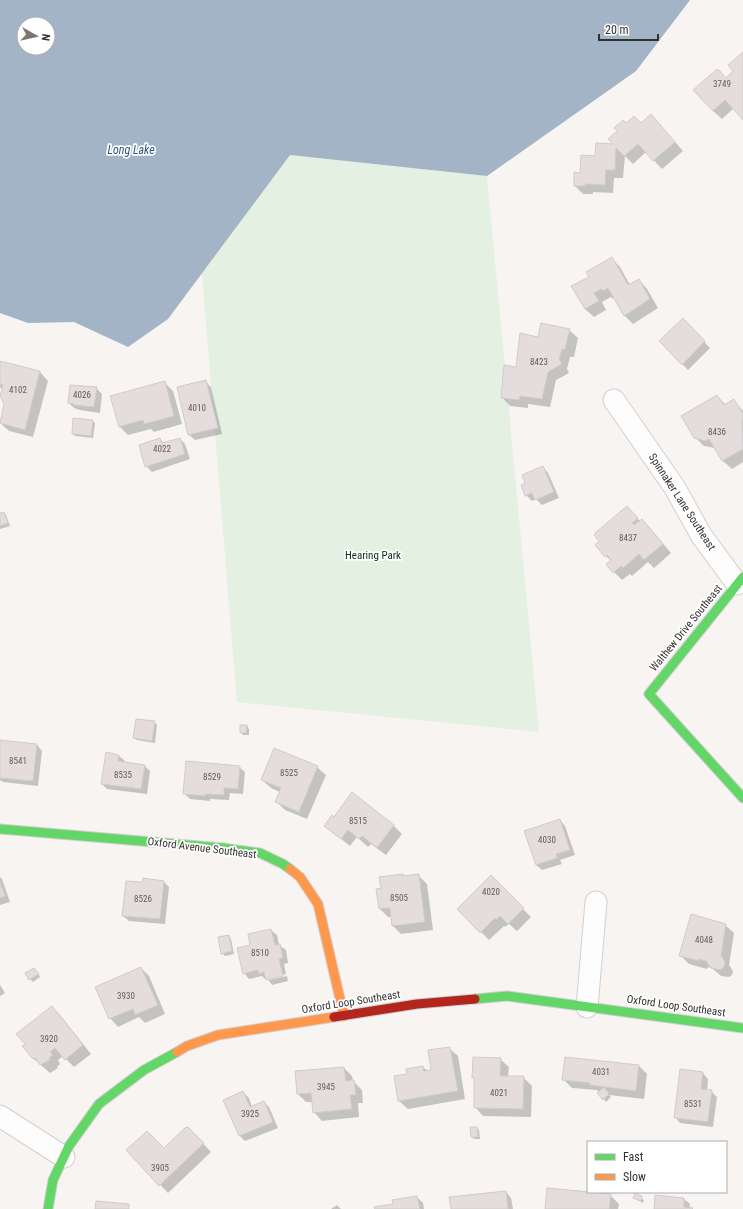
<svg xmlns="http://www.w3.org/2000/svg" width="743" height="1209" viewBox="0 0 743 1209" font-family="'Roboto Condensed',sans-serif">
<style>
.green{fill:#e3f0e2}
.water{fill:#a2b4c6;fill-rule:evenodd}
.shadow{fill:#0003}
.building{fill:#e5dcde;stroke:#cfcccc}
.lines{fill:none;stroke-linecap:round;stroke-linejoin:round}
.street-casing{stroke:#d2cfce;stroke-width:23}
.fast-casing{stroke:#d2cfce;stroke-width:11}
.slow-casing{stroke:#d2cfce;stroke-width:11}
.jam-casing{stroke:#d2cfce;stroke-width:11}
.street{stroke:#fefdfd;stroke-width:21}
.fast{stroke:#63d668;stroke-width:9}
.slow{stroke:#ff974d;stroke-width:9}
.jam{stroke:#b3261e;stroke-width:9}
.labels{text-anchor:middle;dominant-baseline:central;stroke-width:3.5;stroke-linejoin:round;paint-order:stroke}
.number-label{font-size:9px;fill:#605c5b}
.street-label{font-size:11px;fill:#33312f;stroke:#fff}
.park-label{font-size:11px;fill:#023411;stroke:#fff}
.water-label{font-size:12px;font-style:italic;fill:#2b577d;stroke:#fff}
</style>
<rect width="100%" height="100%" fill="#f7f4f2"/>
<polygon class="green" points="290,155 487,176 539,732 237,702 202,274"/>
<path class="water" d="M0 0H690L636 71 487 176 290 155 168 319 128 347 74 322 28 323 0 313ZM24 24H48V48H24Z"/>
<g class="shadow">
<polygon points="743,53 743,118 734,108 722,119 713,111 727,79 735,71"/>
<polygon points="626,124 659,124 683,151 662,169 646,152 633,164 625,156 623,178 614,178 613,193 593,192 593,194 583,194 575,186 581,174 596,157 615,145"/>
<polygon points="612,259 620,267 630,285 639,280 647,289 658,308 633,324 625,316 615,298 613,299 611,297 602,302 606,310 594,317 585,309 590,277"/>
<polygon points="683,319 710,348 688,370 660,341"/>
<polygon points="569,330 578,338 574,357 570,357 567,369 569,373 556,380 550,407 528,404 528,408 510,406 502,397 539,339"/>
<polygon points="0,365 40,372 48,381 33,437 9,431 0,423 5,404 3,390 0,387"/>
<polygon points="206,382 211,387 222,434 195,440 189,435 178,388"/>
<polygon points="165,383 173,391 182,424 154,432 151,429 128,435 120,427"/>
<polygon points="96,388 102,394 100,413 80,410 74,408 69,403"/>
<polygon points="717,396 726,405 734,401 743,411 743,462 732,469 723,461 715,448 704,446 695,437"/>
<polygon points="92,421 95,423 93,438 75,436 73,434"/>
<polygon points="160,439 165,444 180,439 185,444 190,459 152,472 146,466"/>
<polygon points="543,467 548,473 559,498 542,505 536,499 532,501 526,495 526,483"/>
<polygon points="627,507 640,521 642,520 650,528 671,553 654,568 648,562 632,576 630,574 622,580 614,572 611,561 606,556"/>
<polygon points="4,513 6,515 10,526 0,529 0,514"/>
<polygon points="154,722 157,725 155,743 137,740 134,738"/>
<polygon points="247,726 249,729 249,735 243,735 241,732"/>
<polygon points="37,745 42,751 38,786 3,782 0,780 0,751"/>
<polygon points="107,754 119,756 125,761 124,763 145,766 150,771 147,794 107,789 102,784"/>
<polygon points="239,767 245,772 243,794 230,793 229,800 210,799 210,801 190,799 184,793"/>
<polygon points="317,767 326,775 307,819 285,810 277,802 280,792 271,788 262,780"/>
<polygon points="352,794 394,826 402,834 386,855 371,844 368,847 357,837 350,846 325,826 334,818"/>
<polygon points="560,820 565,826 575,855 560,860 562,864 542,870 536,865"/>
<polygon points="418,875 427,884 433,930 401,934 393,926 392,917 388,917 380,909 377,890 382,889 404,877"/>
<polygon points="0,877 2,879 10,902 0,905"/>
<polygon points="491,877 531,917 517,931 509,924 505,927 504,926 489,940 458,909"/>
<polygon points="164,882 169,887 165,924 129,921 123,916"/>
<polygon points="725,925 734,933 729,965 733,971 732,975 729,977 721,976 713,969 708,967 707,969 689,964 681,956"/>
<polygon points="271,930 277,935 279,945 286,950 288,963 284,964 286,974 269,978 269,980 287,976 288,981 272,985 267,978 265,979 262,976 249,979 244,973 251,945"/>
<polygon points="229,936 231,939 234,954 225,956 222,953"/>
<polygon points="141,968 149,976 165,1014 145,1023 139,1017 118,1027 110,1018"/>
<polygon points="37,971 40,977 33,982 26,974"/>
<polygon points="0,985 5,993 0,996"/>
<polygon points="52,1007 60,1015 91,1054 74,1067 63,1056 58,1060 60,1064 57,1067 58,1068 50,1073 34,1059 24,1046"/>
<polygon points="449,1048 458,1056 465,1099 408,1109 399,1101 395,1077 408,1075 423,1067 428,1071 433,1071"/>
<polygon points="500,1059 509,1067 508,1077 523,1077 532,1086 531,1117 483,1116 475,1107 475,1079 473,1077"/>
<polygon points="639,1066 647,1074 644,1099 609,1095 611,1097 606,1102 597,1090 572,1088 563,1079"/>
<polygon points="344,1068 352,1076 353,1081 362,1090 363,1103 358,1103 359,1117 322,1121 314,1112 313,1102 306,1102 298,1094 296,1072"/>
<polygon points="703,1073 708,1079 707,1091 711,1091 717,1097 713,1127 680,1123 675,1117"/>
<polygon points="243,1092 249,1098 252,1107 264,1102 269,1107 278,1128 245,1141 240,1136 225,1100"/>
<polygon points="477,1128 479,1130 480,1139 474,1139 472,1137"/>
<polygon points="197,1137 211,1152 168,1193 127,1150 164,1150"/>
<polygon points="506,1192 511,1198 513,1209 452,1209"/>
<polygon points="635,1194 644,1200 643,1203 634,1198"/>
<polygon points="610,1195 619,1204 618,1209 546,1209"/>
<polygon points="417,1197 423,1203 424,1209 376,1209 394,1205"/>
<polygon points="684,1199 690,1204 689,1209 655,1209"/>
<polygon points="337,1205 341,1209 331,1209"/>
</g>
<g class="building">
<polygon points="743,52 743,120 725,100 713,111 693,90 717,69 718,71 719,70 726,78 733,71 728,65"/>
<polygon points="651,114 675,142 653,161 638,144 624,156 616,148 615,170 606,170 605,185 585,184 585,186 574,186 574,172 580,173 581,155 595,156 596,143 613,144 608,139 617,131 614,128 623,120 626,123 634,116 641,123"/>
<polygon points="612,257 628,285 639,279 650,299 624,316 608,288 604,291 602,289 594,293 599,301 585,309 571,286 589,277 586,272"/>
<polygon points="683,318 705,341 682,365 659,341"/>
<polygon points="541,323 570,329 565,349 562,349 559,360 562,364 548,372 542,399 520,396 519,400 501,398 504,365 516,367 520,333 538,337"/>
<polygon points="0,361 40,371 25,430 0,423 4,404 0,396 3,385 0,384"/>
<polygon points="206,380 218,428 188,435 177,387"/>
<polygon points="165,381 174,416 144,424 143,420 119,427 110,396"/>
<polygon points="70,385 97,387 94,407 73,405 74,404 68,403"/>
<polygon points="717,395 724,405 734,399 743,414 742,424 743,449 722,461 709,439 705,441 694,438 681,416"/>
<polygon points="73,418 93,420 91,436 72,434"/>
<polygon points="160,438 162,443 180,438 185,454 145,467 139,445"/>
<polygon points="543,466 554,492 535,500 532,493 525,496 521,485 525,483 522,475"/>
<polygon points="627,506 638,518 632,523 634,525 642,519 663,544 644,560 639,554 623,568 621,566 613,573 606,564 611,560 607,555 605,557 595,545 599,541 594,535 596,534 595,533"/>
<polygon points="4,512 8,523 0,526 0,513"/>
<polygon points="136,719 155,721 152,741 133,738"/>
<polygon points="240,725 247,725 246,733 240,733"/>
<polygon points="0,740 37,744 33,781 0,778"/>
<polygon points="274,748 318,766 299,812 275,802 281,788 261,780"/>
<polygon points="106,752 119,755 118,761 145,765 141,789 101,784"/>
<polygon points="186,761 240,766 238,789 224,788 224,795 205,794 205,796 183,794"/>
<polygon points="352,792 394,825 377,848 362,836 359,839 348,830 341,839 324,826 332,815 334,817"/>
<polygon points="560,819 570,850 556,854 557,858 536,865 524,831"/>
<polygon points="403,874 403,876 419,874 425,922 392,926 390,908 379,909 376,889 381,888 379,877"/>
<polygon points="491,875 524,908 508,924 500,916 496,920 495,918 480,933 457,909"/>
<polygon points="143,878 164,881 160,919 122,916 126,881 142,882"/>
<polygon points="0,882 5,896 0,898"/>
<polygon points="691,914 726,924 721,956 725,961 724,967 720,970 711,968 706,961 699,959 699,961 679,956"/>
<polygon points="271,929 275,945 280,944 283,958 279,959 283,976 266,980 264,972 259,974 258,970 243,974 237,948 250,945 248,934"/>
<polygon points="229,935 232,951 221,954 218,937"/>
<polygon points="141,967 158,1005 135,1015 133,1009 109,1019 95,987"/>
<polygon points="34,968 39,974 29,980 25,973"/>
<polygon points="52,1006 83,1045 65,1060 55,1048 50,1052 53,1055 49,1058 50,1060 40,1065 35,1058 33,1059 22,1046 25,1044 16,1034"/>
<polygon points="450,1047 458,1091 398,1101 394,1076 407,1074 406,1069 423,1066 424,1071 431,1070 428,1050"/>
<polygon points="473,1057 501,1058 500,1076 524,1076 523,1109 474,1108 474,1078 472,1078"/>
<polygon points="565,1057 639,1065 636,1091 590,1085 590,1083 562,1080"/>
<polygon points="344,1067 346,1081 354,1080 356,1095 350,1095 352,1109 313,1113 311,1093 297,1094 295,1071"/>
<polygon points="680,1069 703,1072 701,1089 712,1090 708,1122 674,1118"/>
<polygon points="604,1087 609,1094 603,1100 597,1093"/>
<polygon points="243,1091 250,1107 264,1101 273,1122 239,1136 223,1100"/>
<polygon points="186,1127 187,1128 188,1127 204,1143 159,1186 126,1150 147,1131 164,1148"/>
<polygon points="470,1127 477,1127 478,1137 471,1137"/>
<polygon points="547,1188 611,1194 609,1209 545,1209"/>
<polygon points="506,1191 508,1209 451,1209 449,1197"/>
<polygon points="635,1193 642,1196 641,1201 633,1198"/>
<polygon points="655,1195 684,1198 684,1207 693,1208 692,1209 654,1209"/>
<polygon points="417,1196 420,1209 375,1209 374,1207 393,1204 392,1200"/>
<polygon points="96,1201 129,1204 129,1209 95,1209"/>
</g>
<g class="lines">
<g class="street-casing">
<g id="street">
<polyline points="614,400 675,488 701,535 737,584"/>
<polyline points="587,1007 596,902"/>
<polyline points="0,1116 64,1157"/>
</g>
</g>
<g class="fast-casing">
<g id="fast">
<polyline points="743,577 649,694 743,798"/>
<polyline points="0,829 223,848 260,853 283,864 290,869"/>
<polyline points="475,999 507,996 743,1028"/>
<polyline points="48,1209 53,1180 69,1146 99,1104 144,1070 177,1052"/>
</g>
</g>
<g class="slow-casing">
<g id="slow">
<polyline points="290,869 300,877 318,904 344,1016"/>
<polyline points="177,1052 187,1046 218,1035 334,1017"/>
</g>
</g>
<g class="jam-casing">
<polyline id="jam" points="334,1017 417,1004 475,999"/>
</g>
<use href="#street" class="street"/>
<use href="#fast" class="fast"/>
<use href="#slow" class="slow"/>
<use href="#jam" class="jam"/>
</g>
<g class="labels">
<g class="number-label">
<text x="722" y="84">3749</text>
<text x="539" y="362">8423</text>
<text x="18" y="390">4102</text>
<text x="82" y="395">4026</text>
<text x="197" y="408">4010</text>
<text x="717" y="432">8436</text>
<text x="162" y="449">4022</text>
<text x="628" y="538">8437</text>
<text x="18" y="761">8541</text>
<text x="289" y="773">8525</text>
<text x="123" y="775">8535</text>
<text x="212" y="777">8529</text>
<text x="358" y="821">8515</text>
<text x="547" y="840">4030</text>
<text x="491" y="892">4020</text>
<text x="399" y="898">8505</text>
<text x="143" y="899">8526</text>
<text x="704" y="940">4048</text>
<text x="260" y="953">8510</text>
<text x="126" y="996">3930</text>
<text x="49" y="1039">3920</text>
<text x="601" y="1072">4031</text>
<text x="326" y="1087">3945</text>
<text x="499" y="1093">4021</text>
<text x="693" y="1104">8531</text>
<text x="250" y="1114">3925</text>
<text x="160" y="1168">3905</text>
</g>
<g class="street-label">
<text transform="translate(682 502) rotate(57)">Spinnaker Lane Southeast</text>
<text transform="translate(686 628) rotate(-51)">Walthew Drive Southeast</text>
<text transform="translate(202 848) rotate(7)">Oxford Avenue Southeast</text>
<text transform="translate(351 1002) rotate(-9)">Oxford Loop Southeast</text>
<text transform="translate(676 1006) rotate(8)">Oxford Loop Southeast</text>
</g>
<g class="park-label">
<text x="373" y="555">Hearing Park</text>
</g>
<g class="water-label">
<text x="131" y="150">Long Lake</text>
</g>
</g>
<rect x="587" y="1141" width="140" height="52" fill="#ffffff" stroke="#adadac"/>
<rect x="595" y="1154" width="20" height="6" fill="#63d668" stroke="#adadac"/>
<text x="623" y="1161" font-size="12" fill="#33312f">Fast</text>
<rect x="595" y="1174" width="20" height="6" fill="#ff974d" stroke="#adadac"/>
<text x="623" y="1181" font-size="12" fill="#33312f">Slow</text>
<g transform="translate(36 36) rotate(98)"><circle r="19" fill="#ffffff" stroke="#adadac"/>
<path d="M0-3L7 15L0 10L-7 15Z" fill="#787573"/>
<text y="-6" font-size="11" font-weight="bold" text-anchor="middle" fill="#33312f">N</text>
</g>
<path d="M599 34v6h59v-6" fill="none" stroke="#33312f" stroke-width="2"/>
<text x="605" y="34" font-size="12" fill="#33312f" stroke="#ffffff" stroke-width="3" paint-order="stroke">20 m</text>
</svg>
